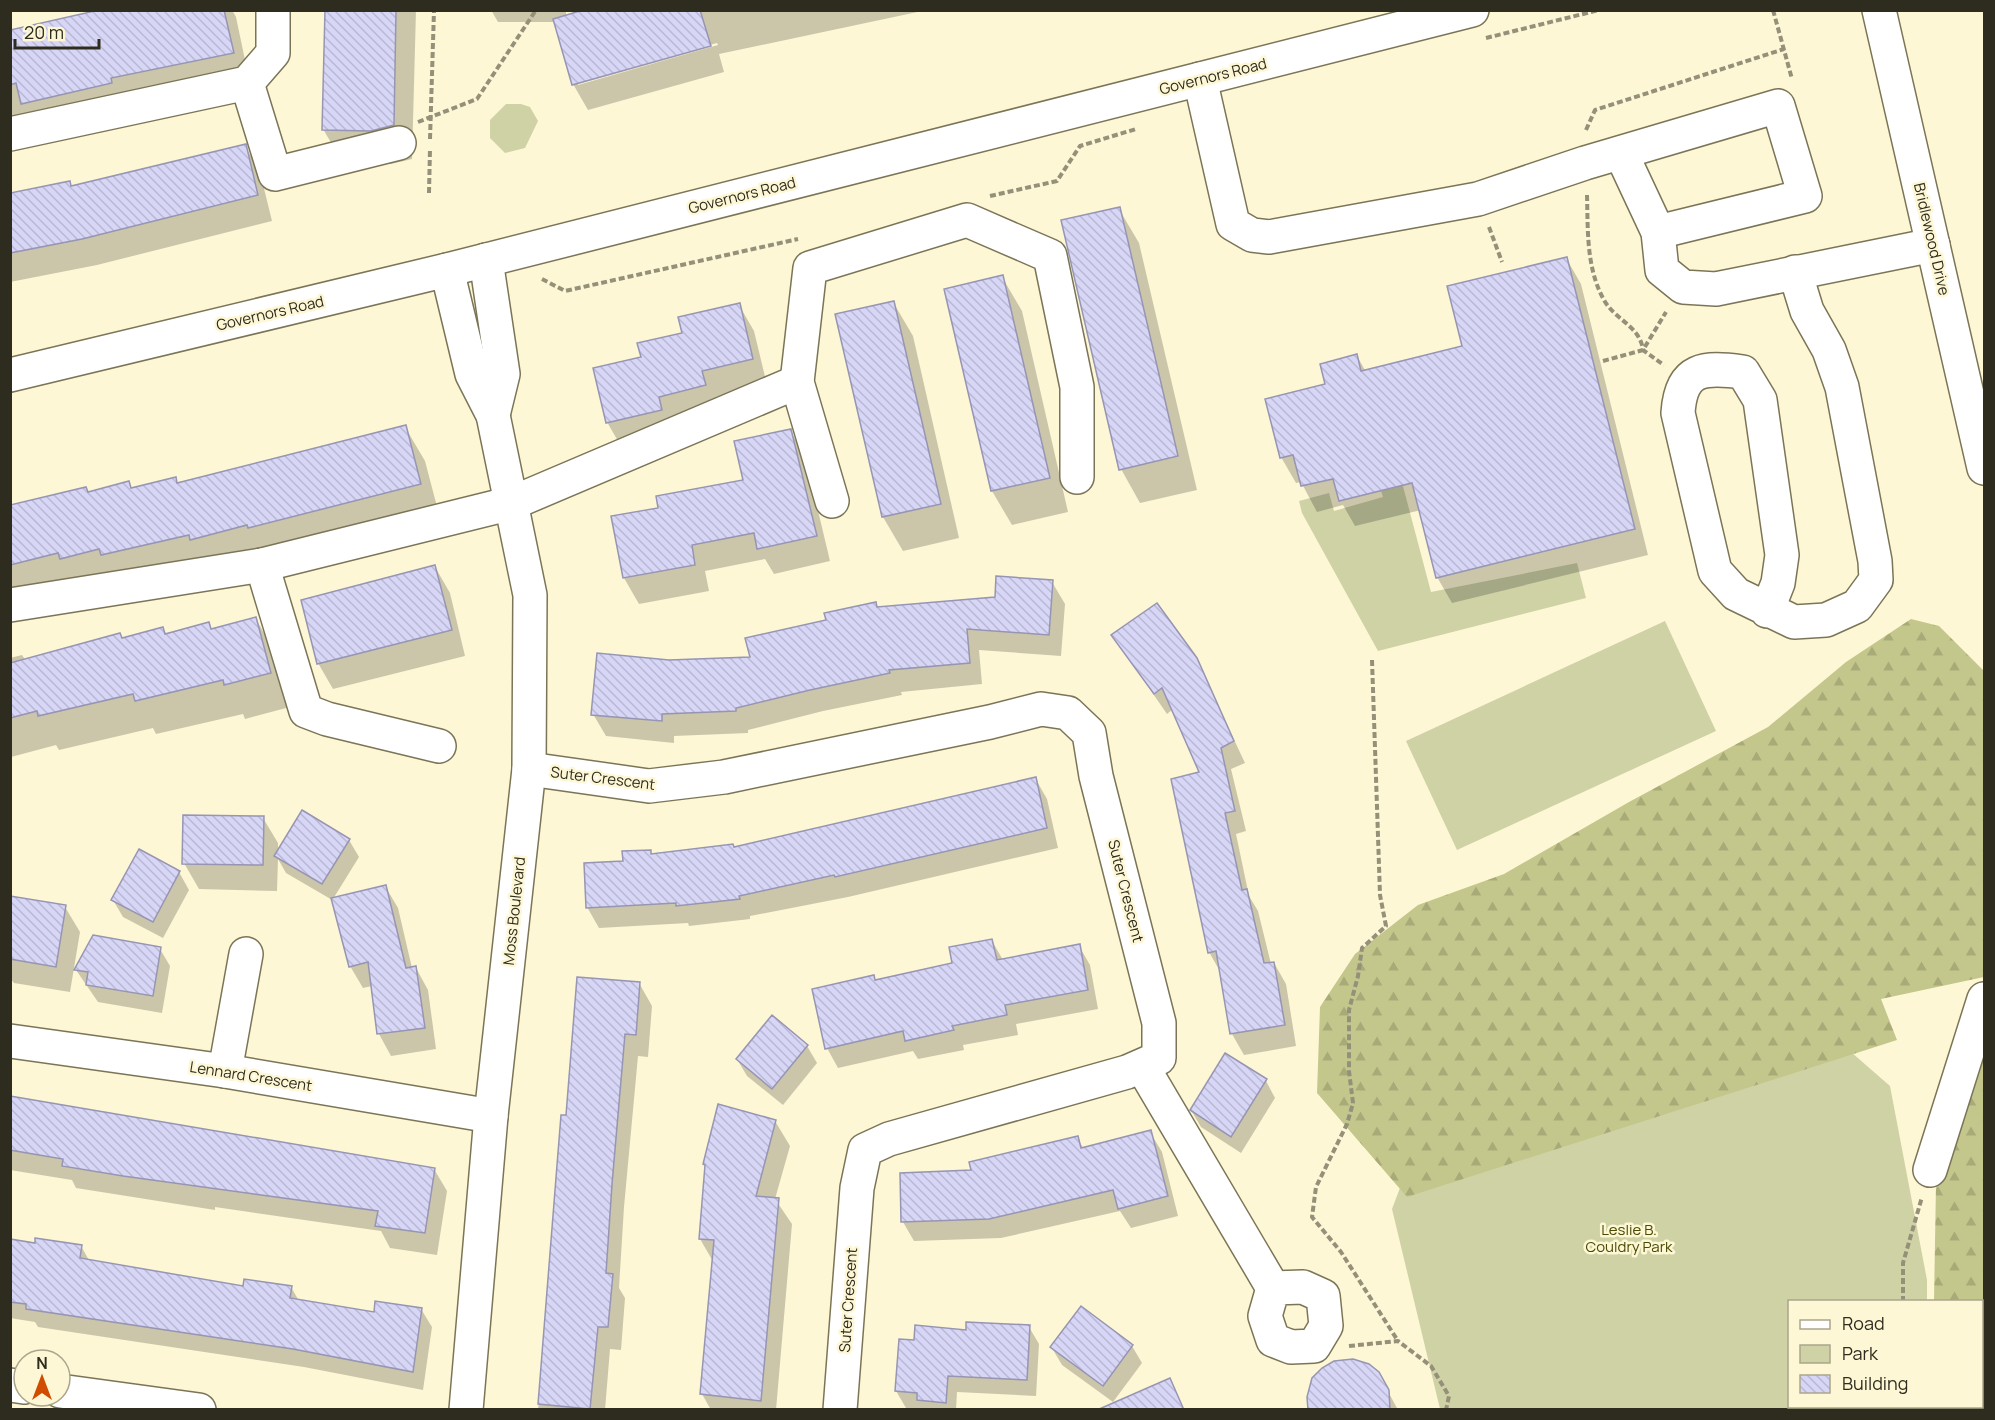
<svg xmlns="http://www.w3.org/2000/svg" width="1995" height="1420" viewBox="0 0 1995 1420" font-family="Manrope,sans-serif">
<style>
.green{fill:#cfd2a5}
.forest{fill:url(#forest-firs)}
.shadow{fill:#0003;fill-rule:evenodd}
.building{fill:url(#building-back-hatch);stroke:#9695b3;stroke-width:1.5}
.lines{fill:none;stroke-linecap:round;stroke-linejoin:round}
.minor-casing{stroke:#7b7557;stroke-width:36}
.major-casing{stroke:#7b7557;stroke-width:36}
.path{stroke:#959079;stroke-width:4;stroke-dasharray:6 3;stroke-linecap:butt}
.minor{stroke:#fff;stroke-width:33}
.major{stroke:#fff;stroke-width:33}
.labels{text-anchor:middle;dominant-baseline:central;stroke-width:5;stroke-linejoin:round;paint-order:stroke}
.street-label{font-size:15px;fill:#2e2c1f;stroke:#fef7d5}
.park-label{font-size:15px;fill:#4a4b03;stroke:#fef7d5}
</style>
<defs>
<pattern id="forest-firs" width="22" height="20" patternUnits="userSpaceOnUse" patternTransform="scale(1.5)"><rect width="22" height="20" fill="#c3c78c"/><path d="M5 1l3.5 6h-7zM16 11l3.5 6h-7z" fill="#a8ab78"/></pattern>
<pattern id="building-back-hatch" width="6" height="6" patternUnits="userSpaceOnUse" patternTransform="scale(1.5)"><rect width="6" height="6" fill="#d7d6f7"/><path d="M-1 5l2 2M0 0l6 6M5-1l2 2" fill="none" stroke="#b9b8d3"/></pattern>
</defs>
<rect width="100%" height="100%" fill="#fef7d5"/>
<g class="green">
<polygon points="506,104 521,104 530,107 538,121 525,148 505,153 490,138 490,120"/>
<polygon points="1400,475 1431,592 1577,563 1586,598 1378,651 1302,513 1299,501 1329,493 1334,511 1383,497 1378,481"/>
<polygon points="1665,621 1716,731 1457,850 1406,741"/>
<polygon points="1804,1011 1890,1086 1927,1280 1927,1301 1790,1302 1790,1406 1928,1406 1928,1409 1440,1409 1392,1209 1415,1148"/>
</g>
<g class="forest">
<polygon points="1911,619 1939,626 1984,671 1984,977 1881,999 1897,1040 1407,1197 1317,1093 1320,1007 1355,954 1418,905 1504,874 1629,802 1768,727 1846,662"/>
<polygon points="1984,1026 1984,1409 1932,1410 1932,1407 1982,1406 1982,1302 1934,1301 1936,1184"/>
</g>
<g class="shadow">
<polygon points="106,10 232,10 236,17 250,84 10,134 10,31"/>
<polygon points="326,10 416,10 412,159 391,164 343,163 323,129"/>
<path d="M491 10H566V17L589 10H927L719 54 724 72 588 110 573 84 556 22H498ZM717 43 718 45 578 85V82Z"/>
<polygon points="245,146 260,172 272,221 97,265 10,282 10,194 69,183 72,188"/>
<polygon points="1119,209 1139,243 1197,490 1140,503 1121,469"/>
<polygon points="1566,258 1581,284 1648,555 1452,603 1437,577 1421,510 1355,526 1343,505 1317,512 1301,482 1296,483 1281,457 1327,385 1357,356 1366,372 1463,347"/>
<polygon points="1002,277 1022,311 1068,512 1012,525 992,491"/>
<polygon points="893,302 913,336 959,538 903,551 883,517"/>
<polygon points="739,305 754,331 767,385 716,397 720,411 622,448 607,422 643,358"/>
<polygon points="405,427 425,461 440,518 10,598 10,507 88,494 129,483 133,490 175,478 178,485"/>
<polygon points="790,430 805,456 830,561 774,574 765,559 705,571 709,591 639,604 624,578 660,509 744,481"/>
<polygon points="435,567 450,593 465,656 333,689 318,663"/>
<polygon points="1052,582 1065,604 1061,656 979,650 982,684 901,692 902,695 823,711 748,730 748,733 674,736 674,743 606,736 593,714 669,661 752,658 828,621 875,604 878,608 996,598"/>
<polygon points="256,619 275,653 290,707 245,719 243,714 156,734 153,728 59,750 56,745 11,757 10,658 22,655 26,661 163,628 167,635 209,624 212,630"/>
<polygon points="1113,636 1196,659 1245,763 1231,769 1246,831 1236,834 1249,896 1258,911 1271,964 1274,963 1286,984 1296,1046 1244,1055 1232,1034 1221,973 1209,952 1202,773 1173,709 1167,714"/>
<polygon points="1035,778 1047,799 1058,848 848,897 750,916 750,919 689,926 688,923 599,928 587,907 624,862 650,851 653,855 734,849"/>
<polygon points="263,818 278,843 278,852 349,840 359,857 333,899 385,886 398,908 412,968 416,968 428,990 436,1049 391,1056 379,1034 372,986 363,988 350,966 334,901 286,873 278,859 277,891 199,889 184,863"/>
<polygon points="179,872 189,890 163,938 123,917 113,900"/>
<polygon points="10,898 65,907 80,932 70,992 14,983 10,978"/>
<polygon points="992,941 1003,960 1079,946 1090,965 1098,1009 1016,1024 1018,1035 963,1045 964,1050 918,1059 913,1051 838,1068 827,1048 873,977 876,981 954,964"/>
<polygon points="160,949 170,966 162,1013 98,1002 76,970"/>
<polygon points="639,983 652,1006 648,1057 638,1056 624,1207 619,1288 625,1298 621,1350 610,1349 605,1410 538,1410 567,1117"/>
<polygon points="807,1046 817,1063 783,1105 747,1076 737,1059"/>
<polygon points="1266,1081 1275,1098 1241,1153 1201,1127 1191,1110"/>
<polygon points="10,1098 434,1169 447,1191 437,1255 390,1248 381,1231 215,1207 215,1210 76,1188 72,1180 10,1170"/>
<polygon points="775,1121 790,1146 775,1199 792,1224 776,1410 711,1410 702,1394 714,1263 700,1239 707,1168 704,1164"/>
<polygon points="1150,1132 1162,1152 1178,1216 1131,1228 1120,1211 1001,1238 914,1241 903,1222 972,1172 1077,1138 1084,1149"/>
<polygon points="10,1240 36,1245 81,1246 90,1262 244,1287 291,1287 299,1301 375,1314 421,1309 432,1327 423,1390 304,1367 38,1327 35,1322 10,1318"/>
<polygon points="1081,1308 1132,1346 1142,1363 1113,1402 1062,1365 1052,1348"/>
<polygon points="1029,1327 1039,1344 1036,1396 957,1392 956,1410 921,1410 906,1408 896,1391 916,1342"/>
<polygon points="1378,1373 1398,1410 1310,1410"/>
</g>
<g class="building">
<polygon points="99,10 224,10 234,53 111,78 112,83 21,104 16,83 10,85 10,30"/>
<polygon points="325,10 396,10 394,125 371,131 322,130"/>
<polygon points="583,10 700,10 711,46 572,85 553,19"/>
<polygon points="246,144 258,195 82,239 10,253 10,193 70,181 71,186"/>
<polygon points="1120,207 1178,456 1119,470 1061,220"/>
<polygon points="1567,257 1635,529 1436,578 1412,483 1339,501 1333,479 1301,486 1293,455 1280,458 1265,399 1325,384 1320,364 1357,354 1361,371 1462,346 1447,286"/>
<polygon points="1003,275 1050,478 991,491 944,289"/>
<polygon points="894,301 941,504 882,517 835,314"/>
<polygon points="740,303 753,359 702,371 706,385 659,397 662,410 606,423 593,368 641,357 637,343 682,333 678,317"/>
<polygon points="406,425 421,484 248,528 247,525 190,540 189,535 101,555 99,549 60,559 58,553 10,565 10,505 86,487 88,492 129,481 131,488 176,477 177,483"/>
<polygon points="791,429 817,536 757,549 754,533 692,545 695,565 623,578 611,516 658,508 656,496 743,480 734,441"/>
<polygon points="435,565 452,630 317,664 301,600"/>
<polygon points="996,576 1053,580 1049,635 967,629 970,663 889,670 890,673 810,690 736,708 736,711 662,714 662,721 591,715 597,653 669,660 750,657 745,638 826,620 824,613 876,602 877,607 995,597"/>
<polygon points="1157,603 1197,658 1234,741 1221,748 1235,811 1225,813 1242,890 1247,889 1264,963 1274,962 1285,1025 1230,1034 1216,951 1208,953 1171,779 1199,772 1162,688 1154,694 1111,635"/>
<polygon points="256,617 271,673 224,685 223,680 135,701 133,694 38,716 37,711 10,718 10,663 120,633 122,638 163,627 165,634 209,622 211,629"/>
<polygon points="1036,777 1047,828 835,877 834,875 739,896 740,899 676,906 676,903 586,908 584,863 623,861 622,851 651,850 651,854 733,844 734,847"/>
<polygon points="302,810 350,839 322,884 274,856"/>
<polygon points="183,815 264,816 263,865 182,864"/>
<polygon points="139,849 180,871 153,922 111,900"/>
<polygon points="386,885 406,968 416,966 425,1028 377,1034 368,962 349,967 331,898"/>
<polygon points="10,896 66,905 56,967 10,959"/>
<polygon points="93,935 161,947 153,996 86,985 88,972 74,970"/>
<polygon points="992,939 997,960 1080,944 1088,990 1005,1005 1007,1015 952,1026 954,1030 905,1041 903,1031 825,1049 812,989 874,975 875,980 952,963 949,947"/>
<polygon points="577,977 640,982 636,1035 625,1034 612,1184 606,1273 613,1274 608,1327 598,1327 590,1409 538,1404 561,1115 566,1115"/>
<polygon points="772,1015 808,1045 772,1089 736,1059"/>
<polygon points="1225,1053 1267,1079 1231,1137 1190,1110"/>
<polygon points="10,1096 435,1168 425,1233 375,1226 378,1211 123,1176 62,1166 63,1159 10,1150"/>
<polygon points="718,1104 776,1120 756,1196 779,1198 761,1401 700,1394 714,1240 699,1239 705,1165 703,1164"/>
<polygon points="1151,1130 1168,1196 1118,1209 1113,1190 989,1219 901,1222 900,1173 971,1170 969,1162 1078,1136 1081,1148"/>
<polygon points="35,1238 82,1245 80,1258 243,1286 244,1279 292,1286 290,1298 374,1312 375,1301 422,1308 413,1372 293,1349 26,1309 26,1304 10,1302 10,1239 35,1243"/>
<polygon points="1081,1306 1133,1345 1103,1386 1050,1347"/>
<polygon points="966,1322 1030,1325 1027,1380 948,1376 946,1403 917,1400 917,1393 895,1391 899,1339 914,1340 915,1325 966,1330"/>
<polygon points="1353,1359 1369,1364 1379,1372 1389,1390 1390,1410 1308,1410 1307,1397 1312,1378 1322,1368 1334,1361"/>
<polygon points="1170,1378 1184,1410 1097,1410"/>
</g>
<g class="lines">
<g class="minor-casing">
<g id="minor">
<polyline points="1879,10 1984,468"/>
<polyline points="1200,79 1233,224 1252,235 1269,237 1478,199 1585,163 1778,106 1805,196 1658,232"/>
<polyline points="247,83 275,174 399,143"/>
<polyline points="10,134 247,83 273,53 273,10"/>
<polyline points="1621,153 1658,232 1662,270 1683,287 1716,289 1933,245"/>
<polyline points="486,260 503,374 493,415"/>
<polyline points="447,270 472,374 493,415 530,595 529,769 491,1116 466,1410"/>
<polyline points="832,501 797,382 810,268 967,220 1050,256 1077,387 1077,477"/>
<polyline points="262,565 306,711 327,719 439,746"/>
<polyline points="10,605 262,565 512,503 797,382"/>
<path d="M1767 611 1778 583 1782 555 1760 400 1743 372C1704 367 1681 367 1678 413L1715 571 1736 594 1794 622 1826 620 1857 606 1876 580 1875 561 1842 387 1829 350 1807 311 1795 272"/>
<polyline points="529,769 649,786 724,777 990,722 1041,709 1068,713 1089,733 1096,776 1159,1023 1159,1058 1127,1072 889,1139 865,1150 857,1188 840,1410"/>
<polyline points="10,1041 225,1071 491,1116"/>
<polyline points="1142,1066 1273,1288 1265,1316 1273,1340 1291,1347 1314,1346 1326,1326 1323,1296 1303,1287 1273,1288"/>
<polyline points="225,1071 246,954"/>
<polyline points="1930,1170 1984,999"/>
<polyline points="10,1385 24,1387"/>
<polyline points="60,1391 199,1410"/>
</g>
</g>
<g class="major-casing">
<polyline id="major" points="10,375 447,270 1472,10"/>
</g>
<g class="path">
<polyline points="1773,10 1792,79"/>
<polyline points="1486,38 1599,10"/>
<polyline points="418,122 477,99 536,10"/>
<polyline points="1586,130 1595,110 1784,49"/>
<polyline points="430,139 434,10"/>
<polyline points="429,193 430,149"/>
<path d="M1587 195C1588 230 1586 268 1604 300 1615 320 1640 326 1643 350L1664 365"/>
<polyline points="990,196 1057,181 1080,146 1136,129"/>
<polyline points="1489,227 1502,262"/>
<polyline points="542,279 565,291 798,239"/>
<polyline points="1603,361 1643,350 1666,312"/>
<polyline points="1372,660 1380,895 1386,926 1362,948 1358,976 1349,1010 1349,1071 1353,1103 1347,1124 1316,1187 1312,1217 1341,1252 1398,1341"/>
<polyline points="1903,1302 1903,1263 1922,1197"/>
<polyline points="1349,1346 1398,1341 1431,1366 1449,1396 1446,1410"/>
<polyline points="1905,1406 1905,1410"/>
</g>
<use href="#minor" class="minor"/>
<use href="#major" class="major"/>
</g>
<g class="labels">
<g class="street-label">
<text transform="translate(1213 76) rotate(-14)">Governors Road</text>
<text transform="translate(742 195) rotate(-14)">Governors Road</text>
<text transform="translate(1932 239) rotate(77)">Bridlewood Drive</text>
<text transform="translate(270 313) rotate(-13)">Governors Road</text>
<text transform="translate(603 778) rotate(7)">Suter Crescent</text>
<text transform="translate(1126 891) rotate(76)">Suter Crescent</text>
<text transform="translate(514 911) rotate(-84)">Moss Boulevard</text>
<text transform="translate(251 1076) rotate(9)">Lennard Crescent</text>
<text transform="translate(848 1300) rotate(-86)">Suter Crescent</text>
</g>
<g class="park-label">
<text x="1629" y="1229">Leslie B.<tspan x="1629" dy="17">Couldry Park</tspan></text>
</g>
</g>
<rect width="1995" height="1420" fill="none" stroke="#2e2c1f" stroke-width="24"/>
<rect x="1788" y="1300" width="195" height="108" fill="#fef7d5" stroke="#aba68c" stroke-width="1.5"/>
<rect x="1800" y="1320" width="30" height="9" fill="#ffffff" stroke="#aba68c" stroke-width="1.5"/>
<text x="1842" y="1330" font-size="18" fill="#2e2c1f">Road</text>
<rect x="1800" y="1345" width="30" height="18" fill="#cfd2a5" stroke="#aba68c" stroke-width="1.5"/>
<text x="1842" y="1360" font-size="18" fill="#2e2c1f">Park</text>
<rect x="1800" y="1375" width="30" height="18" fill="url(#building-back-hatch)" stroke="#aba68c" stroke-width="1.5"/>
<text x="1842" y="1390" font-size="18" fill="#2e2c1f">Building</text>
<g transform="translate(42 1378)"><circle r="28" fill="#fef7d5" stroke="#aba68c" stroke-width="1.5"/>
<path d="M0-4.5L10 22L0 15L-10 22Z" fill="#d04c00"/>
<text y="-9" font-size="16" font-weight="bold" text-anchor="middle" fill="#2e2c1f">N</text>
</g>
<path d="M15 39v9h84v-9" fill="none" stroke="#2e2c1f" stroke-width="3"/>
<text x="24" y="39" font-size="18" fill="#2e2c1f" stroke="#fef7d5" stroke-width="4.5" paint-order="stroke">20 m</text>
</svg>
